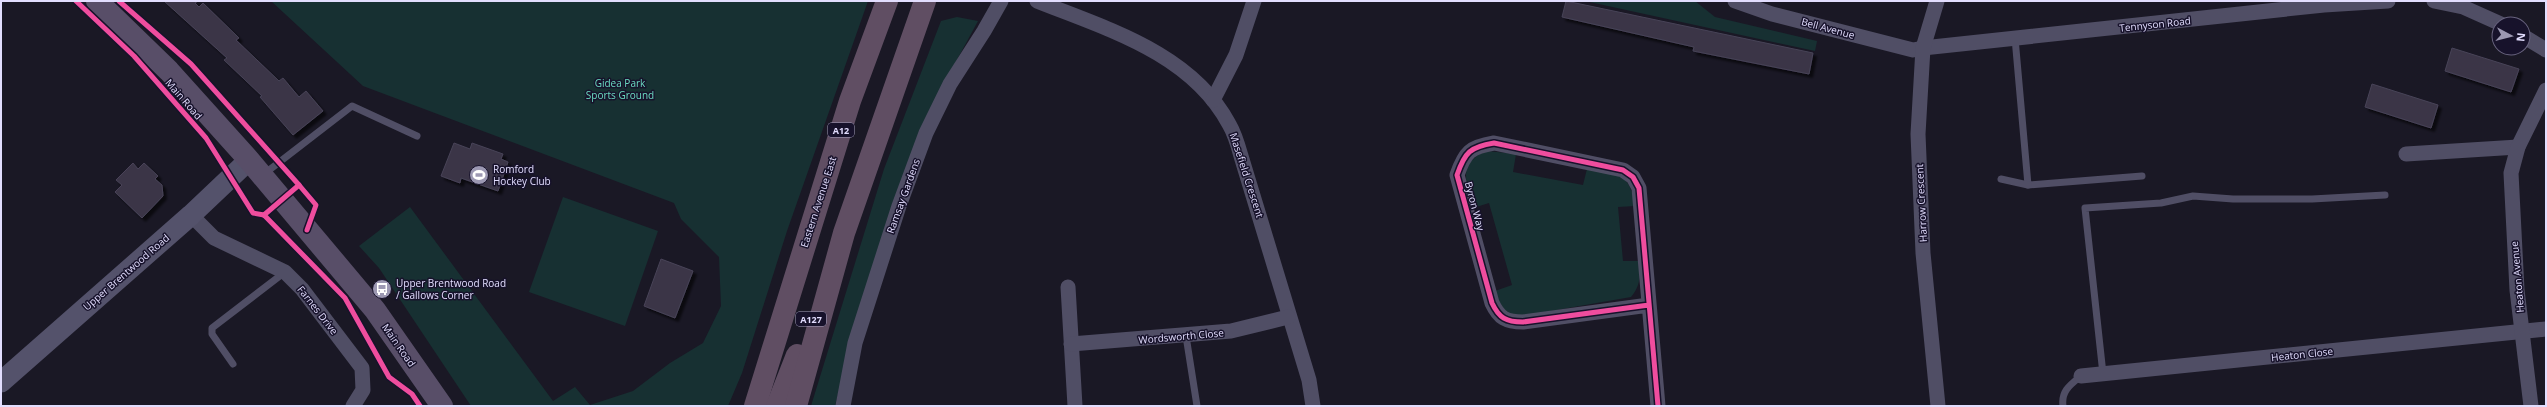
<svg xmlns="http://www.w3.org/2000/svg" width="2547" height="407" viewBox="0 0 2547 407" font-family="'Open Sans',sans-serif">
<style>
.green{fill:#173032}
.building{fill:#3a3646;stroke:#484358;filter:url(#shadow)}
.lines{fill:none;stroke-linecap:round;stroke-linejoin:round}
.lane{stroke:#504e65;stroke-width:7}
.street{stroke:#504e65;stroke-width:15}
.secondary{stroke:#54526b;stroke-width:21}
.primary{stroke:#584e68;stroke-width:22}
.highway{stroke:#604e63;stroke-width:22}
.cycleway-casing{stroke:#17122b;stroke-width:8}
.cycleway{stroke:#ef4d9e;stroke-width:5}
.labels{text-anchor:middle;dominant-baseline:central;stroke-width:3;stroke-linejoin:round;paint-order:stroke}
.shield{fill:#17122b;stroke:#a5a0bf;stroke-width:1}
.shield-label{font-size:9px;font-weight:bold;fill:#e2ddfe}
.street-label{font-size:10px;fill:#e2ddfe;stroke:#17122b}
.park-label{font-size:10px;fill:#6bdcc3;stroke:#17122b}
.poi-label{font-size:10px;fill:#e2ddfe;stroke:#17122b;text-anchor:start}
</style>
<defs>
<filter id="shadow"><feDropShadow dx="3.5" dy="3.5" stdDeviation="1" flood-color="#0009"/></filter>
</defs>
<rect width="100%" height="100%" fill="#1a1825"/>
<g class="green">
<polygon points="271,1 868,1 787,231 742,373 728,406 471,406 379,268 359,246 410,207 553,401 575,387 590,405 633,391 670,363 703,343 721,306 719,257 681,219 674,203 363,86"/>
<polygon points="1585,1 1695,1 1715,17 1817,41 1815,51"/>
<polygon points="957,17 978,21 928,113 881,240 857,317 835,406 811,406 884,169 941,21"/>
<path d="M1487 151 1516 154 1513 172 1583 185 1587 169C1617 175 1630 171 1635 206L1618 207 1623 261H1639C1640 276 1641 285 1631 297L1528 315H1513L1501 308 1495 291 1512 285 1489 203 1473 208C1466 184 1457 162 1487 151Z"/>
<polygon points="563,197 658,231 625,326 529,292"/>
</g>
<g class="building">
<polygon points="164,1 198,1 195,3 199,7 203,3 239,38 236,40 279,81 283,78 299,97 306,91 323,111 293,135 260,97 262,96 224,60 227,58"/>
<polygon points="1566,1 1813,53 1809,74 1693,51 1694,47 1562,17"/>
<polygon points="2452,48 2519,69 2511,92 2445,71"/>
<polygon points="2372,84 2438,105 2431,128 2365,107"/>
<polygon points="454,143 470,149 472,143 503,154 501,159 508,162 498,191 461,178 460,183 441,176"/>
<polygon points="133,163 138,169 144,163 158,176 155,179 162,185 163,196 142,218 115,192 122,185 116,180"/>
<polygon points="661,259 693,271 675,318 644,306"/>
</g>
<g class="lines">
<g class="lane">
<polyline points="2015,38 2028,185 2142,176"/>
<polyline points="264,174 352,106 417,136"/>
<polyline points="2001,179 2028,185"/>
<polyline points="1186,336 1197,406"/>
<polyline points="233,364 212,334 212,328 285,272"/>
<polyline points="2103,374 2085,208 2161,203 2193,196 2233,199 2312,199 2385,195"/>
<path d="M2063 406C2061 391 2070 385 2081 376"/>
</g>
<g class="street">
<path d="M1037 1C1107 29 1191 53 1229 124 1235 134 1238 145 1241 156L1309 380 1313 406"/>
<polyline points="1735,1 1772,14 1913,50 1923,48 2324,5 2388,1"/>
<polyline points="1937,1 1923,48 1918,134 1923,253 1938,406"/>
<polyline points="2434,1 2463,7 2501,24"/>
<polyline points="2523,36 2546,50"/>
<polyline points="1213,100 1236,55 1254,1"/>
<polyline points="2406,154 2518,147"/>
<polyline points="191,215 214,238 285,272 302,289 362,368 363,390 353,406"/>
<polyline points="1068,287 1075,406"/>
<path d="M1649 305 1523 322C1506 322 1499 318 1492 303L1457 175C1465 152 1470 147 1494 143L1623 170 1633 177 1639 188 1658 406"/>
<polyline points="1071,344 1231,331 1288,317"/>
<polyline points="2081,376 2546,329"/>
<polyline points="843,406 855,343 899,206 926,133 950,84 984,31 1001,1"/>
<polyline points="2531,406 2517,290 2511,173 2518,147 2546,90"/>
</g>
<polyline class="secondary" points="1,382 191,215 249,160"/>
<polyline class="primary" points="97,1 169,71 249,160 375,310 442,406"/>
<g class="highway">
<polyline points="755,406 850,101 887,1"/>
<polyline points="777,406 797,355"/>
<polyline points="796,406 844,233 925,1"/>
</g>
<g class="cycleway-casing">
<g id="cycleway">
<polyline points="76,1 134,56 206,138 253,213 264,215"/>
<polyline points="119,1 191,64 299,185 264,215"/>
<polyline points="299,185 316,205 307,230"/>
<polyline points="264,215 345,298 389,377 412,394 420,406"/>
<path d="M1649 305 1523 322C1506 322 1499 318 1492 303L1457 175C1465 152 1470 147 1494 143L1623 170 1633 177 1639 188 1658 406"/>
</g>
</g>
<use href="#cycleway" class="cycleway"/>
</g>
<defs>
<g id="stadium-disc" transform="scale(1)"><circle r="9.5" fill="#9c98b2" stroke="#17122b"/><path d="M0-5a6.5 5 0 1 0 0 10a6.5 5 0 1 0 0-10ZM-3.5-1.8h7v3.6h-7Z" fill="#fff"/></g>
<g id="bus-disc" transform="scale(1)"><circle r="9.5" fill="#9c98b2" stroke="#17122b"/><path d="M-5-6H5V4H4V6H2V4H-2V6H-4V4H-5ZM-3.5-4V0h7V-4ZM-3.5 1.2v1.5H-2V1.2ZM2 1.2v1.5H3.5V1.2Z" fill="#fff"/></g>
</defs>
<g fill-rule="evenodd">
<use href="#stadium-disc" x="479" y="175"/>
<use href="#bus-disc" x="382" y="289"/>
</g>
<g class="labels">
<g class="shield">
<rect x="828" y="123" width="26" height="14" rx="3"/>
<rect x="796" y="312" width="30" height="14" rx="3"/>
</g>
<g class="shield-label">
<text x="841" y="130">A12</text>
<text x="811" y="319">A127</text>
</g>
<g class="street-label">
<text transform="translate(2155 24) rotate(-6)">Tennyson Road</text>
<text transform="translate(1828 28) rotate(15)">Bell Avenue</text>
<text transform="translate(184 99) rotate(49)">Main Road</text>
<text transform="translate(1247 175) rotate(72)">Masefield Crescent</text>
<text transform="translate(903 196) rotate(-70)">Ramsay Gardens</text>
<text transform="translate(818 202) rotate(-72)">Eastern Avenue East</text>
<text transform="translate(1921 203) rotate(-93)">Harrow Crescent</text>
<text transform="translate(1475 206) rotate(75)">Byron Way</text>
<text transform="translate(126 272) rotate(-41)">Upper Brentwood Road</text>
<text transform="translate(2517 277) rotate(-95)">Heaton Avenue</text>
<text transform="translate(318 310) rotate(52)">Farnes Drive</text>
<text transform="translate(1181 336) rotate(-5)">Wordsworth Close</text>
<text transform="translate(399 345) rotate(55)">Main Road</text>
<text transform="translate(2302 354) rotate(-6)">Heaton Close</text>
</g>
<g class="park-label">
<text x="620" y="83">Gidea Park<tspan x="620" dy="12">Sports Ground</tspan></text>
</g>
<g class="poi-label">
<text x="493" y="169">Romford<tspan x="493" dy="12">Hockey Club</tspan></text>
<text x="396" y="283">Upper Brentwood Road<tspan x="396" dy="12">/ Gallows Corner</tspan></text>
</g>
</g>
<rect width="2547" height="407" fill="none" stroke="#e2ddfe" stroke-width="4"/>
<g transform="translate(2511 36) rotate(97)"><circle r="19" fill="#17122b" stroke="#68637f"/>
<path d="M0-3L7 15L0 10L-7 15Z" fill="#9c98b2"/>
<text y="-6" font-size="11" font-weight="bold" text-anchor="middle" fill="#e2ddfe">N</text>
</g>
</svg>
